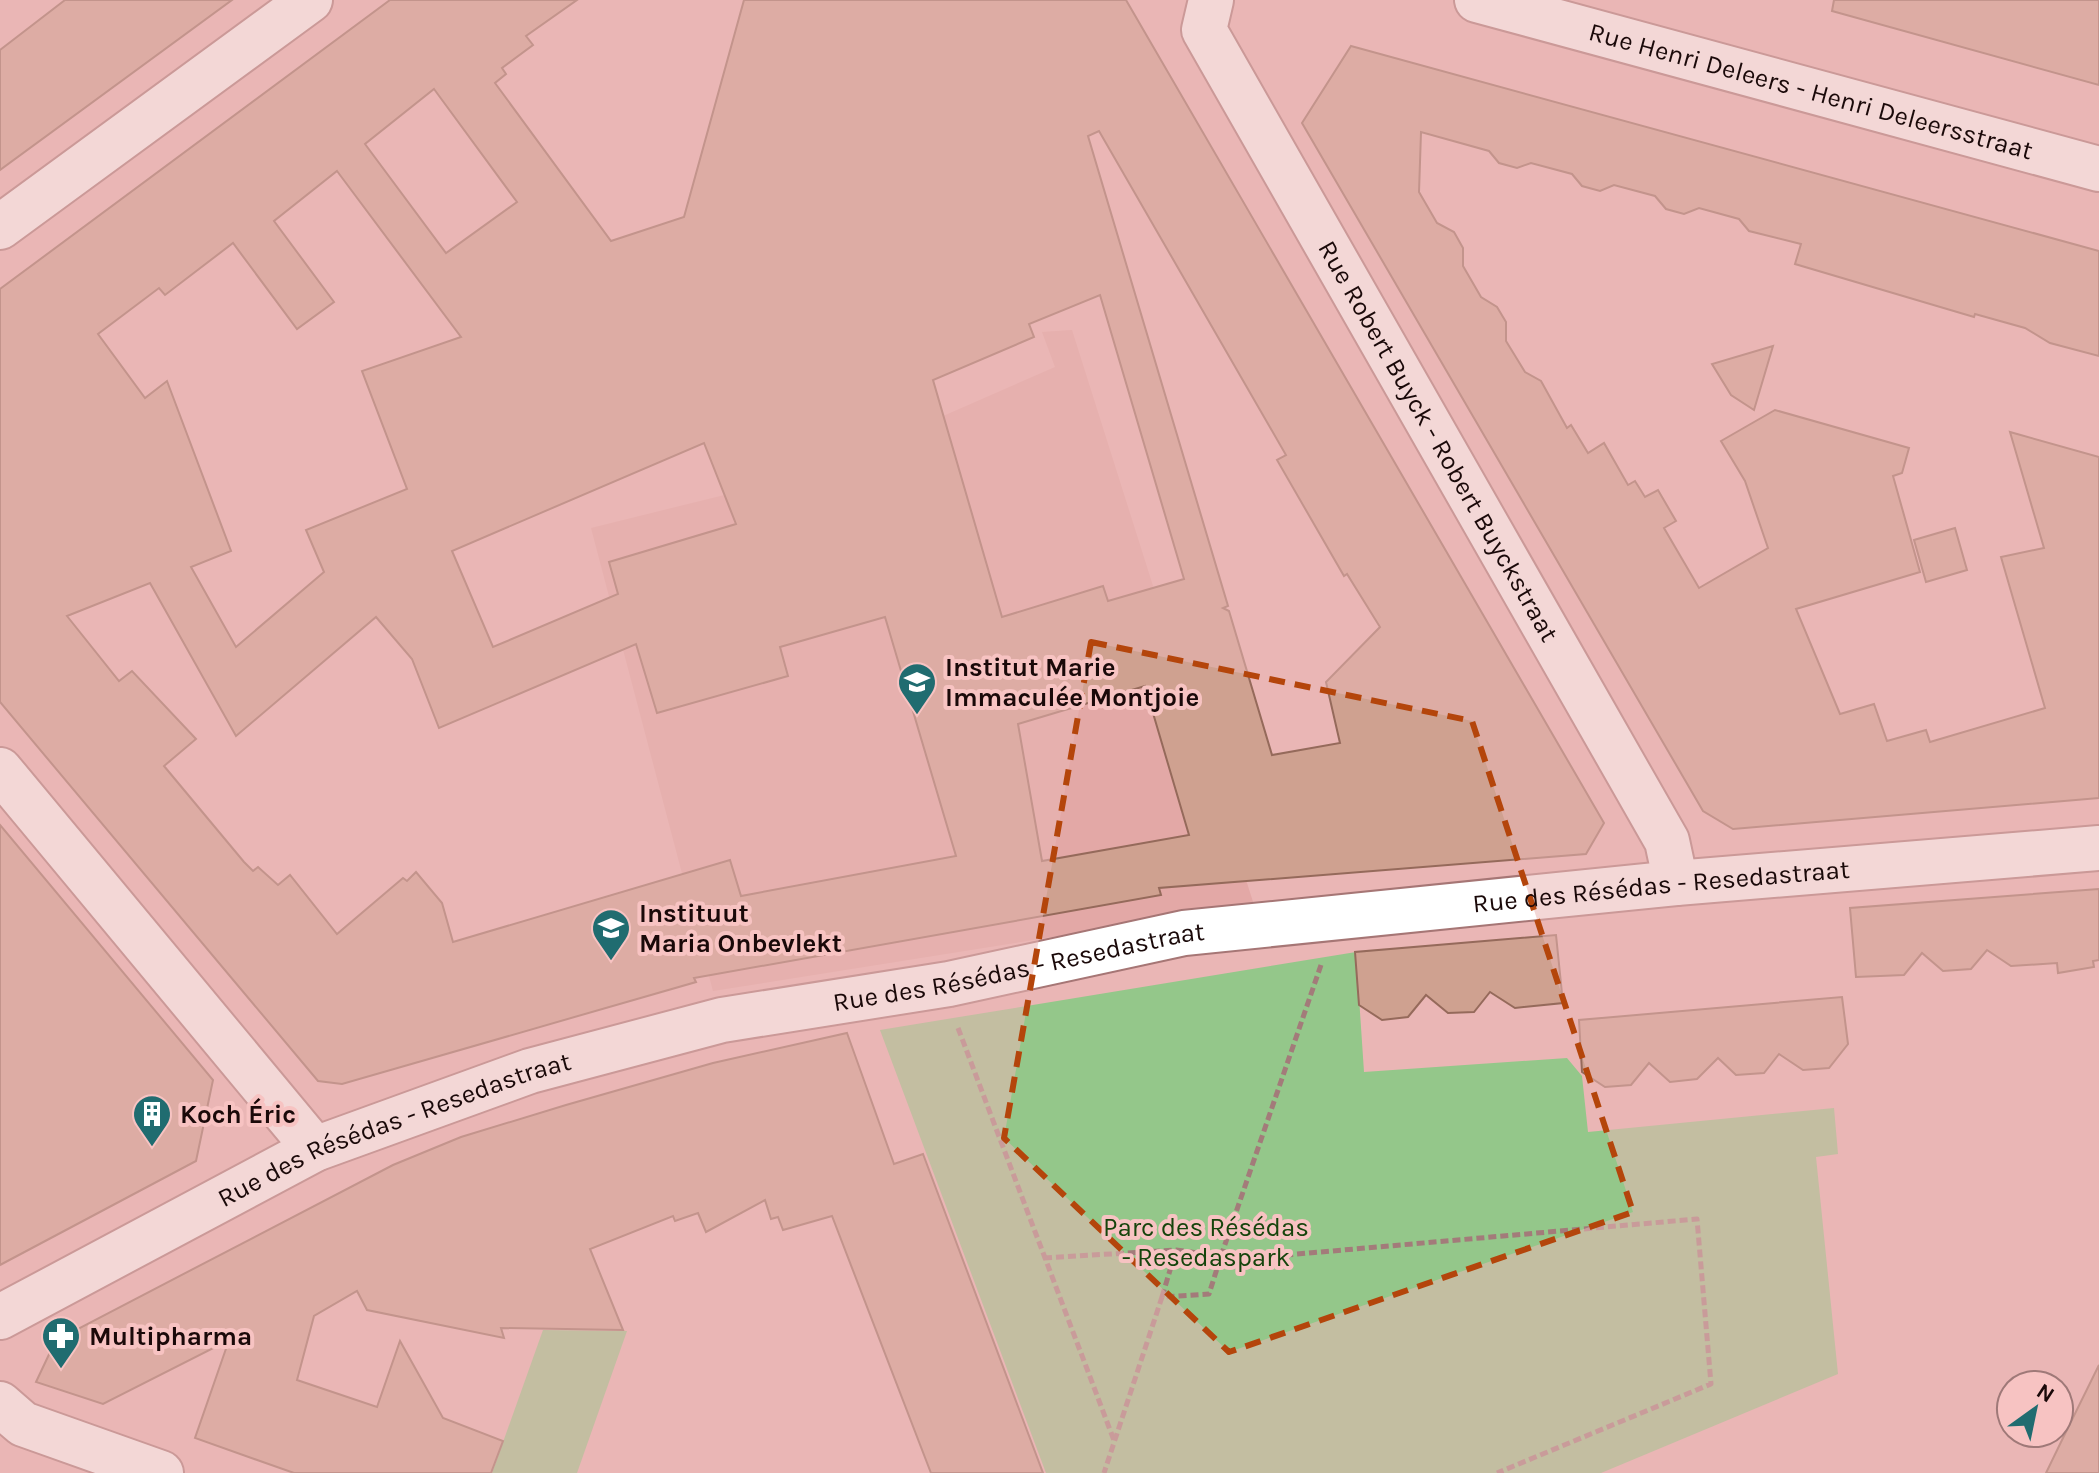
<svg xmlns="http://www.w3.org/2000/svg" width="2099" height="1473" viewBox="0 0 2099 1473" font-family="Karla,sans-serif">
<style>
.built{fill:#e3a8a6}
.green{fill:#94c78a}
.building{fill:#cfa190;stroke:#956a5b;stroke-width:2;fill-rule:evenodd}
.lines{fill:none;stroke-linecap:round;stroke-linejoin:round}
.minor-casing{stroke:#a67675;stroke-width:48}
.tertiary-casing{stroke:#a67675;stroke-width:48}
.path{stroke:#a37b7a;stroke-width:5;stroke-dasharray:8 4;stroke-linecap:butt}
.minor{stroke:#fff;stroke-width:44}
.tertiary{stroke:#fff;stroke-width:44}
.marked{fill:none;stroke:#b4450b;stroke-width:6;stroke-dasharray:16 10;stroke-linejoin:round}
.labels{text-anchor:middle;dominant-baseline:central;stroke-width:8;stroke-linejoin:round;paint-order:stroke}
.street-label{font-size:26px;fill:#1a0909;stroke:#f7c3c2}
.poi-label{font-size:26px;font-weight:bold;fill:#1a0909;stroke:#f7c3c2;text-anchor:start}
.park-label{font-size:26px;fill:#16440c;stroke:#f7c3c2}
</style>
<rect width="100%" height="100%" fill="#eab6b5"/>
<polygon class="built" points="1072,330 1254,905 713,991 591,528 813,473 1055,367 1042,332"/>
<g class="green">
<polygon points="1356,952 1364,1072 1567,1058 1582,1076 1588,1132 1834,1108 1838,1154 1816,1157 1838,1374 1601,1473 1046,1473 880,1030"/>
<polygon points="543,1330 627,1331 577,1473 492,1473"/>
</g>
<g class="building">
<polygon points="65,0 232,0 0,170 0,50"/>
<path d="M390 0H577L526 36 533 45 502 68 506 74 495 83 611 241 684 217 744 0H1126L1604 823 1586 854 1159 888 1161 895 694 978 696 982 342 1084 318 1081 0 702V289ZM434 89 517 202 446 253 365 144ZM1099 131 1286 455 1277 460 1344 576 1347 574 1380 627 1326 682 1340 743 1272 755 1229 611 1223 608 1228 606 1088 136ZM337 171 461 337 362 371 407 489 306 530 324 572 236 647 191 567 231 551 167 381 145 398 98 334 159 288 165 295 233 243 297 329 334 302 274 221ZM1100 295 1184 579 1108 601 1103 586 1002 617 933 380 1034 337 1029 324ZM704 443 736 524 609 562 618 594 493 647 452 551ZM150 583 236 736 376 617 412 659 439 728 636 644 657 713 788 676 780 647 885 617 956 856 741 896 730 860 453 942 442 903 416 872 407 881 403 878 337 934 290 875 278 885 258 867 253 871 244 862 164 766 196 739 132 671 119 681 67 616ZM1145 686 1189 835 1042 861 1018 724Z"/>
<polygon points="1834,0 2099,0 2099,85 1832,11"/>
<polygon points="1351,46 2099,251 2099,356 2050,343 2025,328 1975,314 1974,317 1795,264 1801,244 1749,231 1739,219 1699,208 1684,214 1666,209 1655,196 1614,185 1600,191 1582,186 1572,174 1531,163 1517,168 1499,163 1489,151 1421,132 1419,192 1437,223 1454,232 1463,248 1463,266 1481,297 1497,307 1506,322 1506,341 1525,372 1541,381 1567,428 1571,425 1588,453 1604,443 1628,485 1635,481 1645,497 1658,490 1676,521 1664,528 1699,588 1768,548 1745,481 1721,441 1775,410 1909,448 1902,473 1893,476 1920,572 1796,609 1840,714 1874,704 1887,741 1926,730 1930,742 2045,708 2001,557 2044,548 2010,432 2099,457 2099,798 1733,829 1703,811 1302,123"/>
<polygon points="1773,346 1754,410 1731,395 1712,364"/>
<polygon points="1955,528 1967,570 1926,582 1914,540"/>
<polygon points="0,825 213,1080 196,1161 0,1265"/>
<polygon points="2099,889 2099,960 2093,961 2094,967 2058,973 2057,963 2011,966 1987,950 1971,969 1943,971 1922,953 1904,975 1856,977 1850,908"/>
<polygon points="1556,935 1563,1003 1515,1008 1490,992 1474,1012 1448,1013 1426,995 1408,1017 1382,1020 1359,1005 1355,952"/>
<polygon points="1842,997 1848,1044 1829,1068 1803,1070 1779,1054 1764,1073 1736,1075 1718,1058 1697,1079 1670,1082 1649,1063 1631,1085 1605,1087 1582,1072 1579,1020"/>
<polygon points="847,1033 894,1164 923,1154 1043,1473 931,1473 832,1216 783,1230 778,1217 771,1219 765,1200 706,1232 698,1213 675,1221 673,1216 590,1249 623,1330 501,1328 504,1338 367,1310 357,1291 314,1316 297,1380 377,1407 400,1341 443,1418 503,1441 491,1473 294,1473 195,1438 229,1340 103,1404 36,1382 53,1346 72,1332 393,1165 461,1137 566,1105 713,1063"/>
<polygon points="2099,1365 2099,1473 2046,1473 2062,1440"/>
</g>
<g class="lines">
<g class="minor-casing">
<g id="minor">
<path id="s1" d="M1211 0 1204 30 1667 841 1676 883"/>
<polyline points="0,227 310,0"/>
<polyline points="0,770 315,1149"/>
<path id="s2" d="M0 1317 315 1149 530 1071 722 1020 949 984 1184 933 1676 883 2099 848"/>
<polyline points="0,1404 23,1424 161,1473"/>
</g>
</g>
<g class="tertiary-casing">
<g id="tertiary">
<path id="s3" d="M1477 0 2099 169"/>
</g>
</g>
<g class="path">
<polyline points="1321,965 1221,1256 1252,1258 1697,1219 1711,1384 1497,1473"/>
<polyline points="958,1028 1115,1443"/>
<polyline points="1044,1258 1176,1250 1221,1256 1209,1294 1162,1297 1104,1473"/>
<polyline points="1162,1297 1176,1250"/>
</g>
<use href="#minor" class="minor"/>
<use href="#tertiary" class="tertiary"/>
</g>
<path d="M0 0H2099V1473H0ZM1091 642 1472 721 1633 1212 1229 1352 1004 1138Z" fill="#eab6b5" fill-opacity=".55" fill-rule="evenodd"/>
<path class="marked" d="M1091 642 1472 721 1633 1212 1229 1352 1004 1138Z"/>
<defs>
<g id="school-pin" transform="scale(2)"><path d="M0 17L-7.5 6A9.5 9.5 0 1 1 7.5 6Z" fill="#206c70" stroke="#f7c3c2"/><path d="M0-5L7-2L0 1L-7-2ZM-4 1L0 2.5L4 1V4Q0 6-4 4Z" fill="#fff"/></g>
<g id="building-pin" transform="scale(2)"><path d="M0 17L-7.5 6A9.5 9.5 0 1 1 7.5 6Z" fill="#206c70" stroke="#f7c3c2"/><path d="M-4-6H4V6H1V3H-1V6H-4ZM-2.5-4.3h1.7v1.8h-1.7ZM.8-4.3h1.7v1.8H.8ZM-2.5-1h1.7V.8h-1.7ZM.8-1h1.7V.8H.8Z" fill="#fff"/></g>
<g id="pharmacy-pin" transform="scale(2)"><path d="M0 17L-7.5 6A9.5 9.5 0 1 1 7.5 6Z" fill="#206c70" stroke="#f7c3c2"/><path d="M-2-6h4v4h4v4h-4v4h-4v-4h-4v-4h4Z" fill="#fff"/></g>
</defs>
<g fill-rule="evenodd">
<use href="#school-pin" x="917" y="682"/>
<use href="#school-pin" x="611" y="928"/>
<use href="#building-pin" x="152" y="1114"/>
<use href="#pharmacy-pin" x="61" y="1336"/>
</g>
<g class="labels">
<g class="street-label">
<text stroke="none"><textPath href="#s3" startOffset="346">Rue Henri Deleers - Henri Deleersstraat</textPath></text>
<text stroke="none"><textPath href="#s1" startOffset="504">Rue Robert Buyck - Robert Buyckstraat</textPath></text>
<text stroke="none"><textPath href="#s2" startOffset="1734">Rue des Résédas - Resedastraat</textPath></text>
<text stroke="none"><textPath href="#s2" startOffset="1086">Rue des Résédas - Resedastraat</textPath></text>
<text stroke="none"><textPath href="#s2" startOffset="438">Rue des Résédas - Resedastraat</textPath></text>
</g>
<g class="poi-label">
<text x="945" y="667">Institut Marie<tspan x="945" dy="30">Immaculée Montjoie</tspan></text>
<text x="639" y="913">Instituut<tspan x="639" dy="30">Maria Onbevlekt</tspan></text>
<text x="180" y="1114">Koch Éric</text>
<text x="89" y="1336">Multipharma</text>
</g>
<g class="park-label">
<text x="1206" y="1227">Parc des Résédas<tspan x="1206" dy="30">- Resedaspark</tspan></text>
</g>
</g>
<g transform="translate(2035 1409) rotate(33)"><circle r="38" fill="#f7c3c2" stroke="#9f7978" stroke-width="2"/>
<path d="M0-6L14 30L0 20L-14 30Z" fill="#206c70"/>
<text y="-12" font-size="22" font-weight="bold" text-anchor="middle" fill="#1a0909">N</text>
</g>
</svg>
